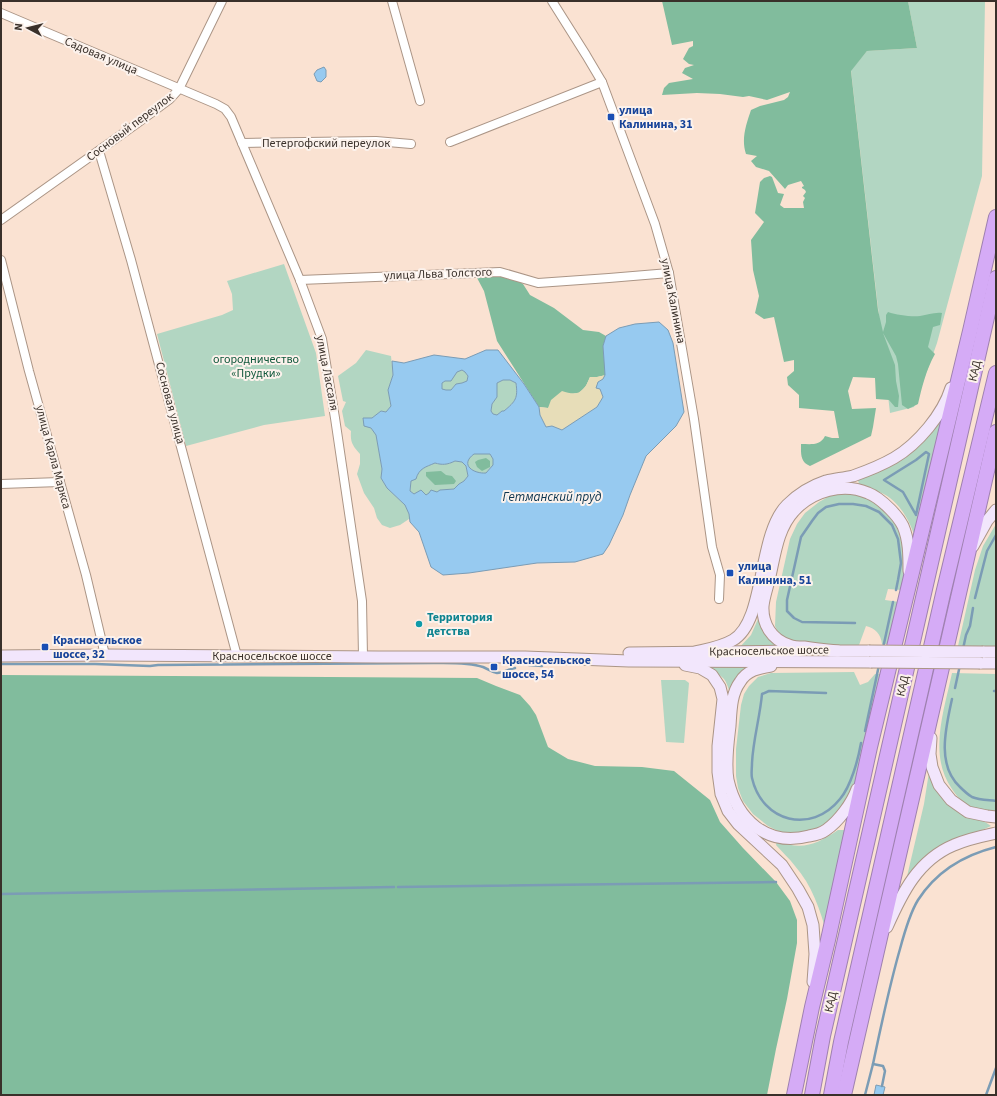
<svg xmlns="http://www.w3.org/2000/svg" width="997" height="1096" viewBox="0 0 997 1096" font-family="'Source Sans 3',sans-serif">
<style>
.green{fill:#b2d6c2}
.forest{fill:#81bc9d}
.sand{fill:#e7ddb8}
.water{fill:#97caf0;stroke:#7b9cb5;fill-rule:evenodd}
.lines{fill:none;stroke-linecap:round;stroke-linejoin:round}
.stream{stroke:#7b9cb5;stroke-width:2.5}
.minor-casing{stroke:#ab9586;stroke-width:10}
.secondary-casing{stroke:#ab9586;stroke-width:13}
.motorway-casing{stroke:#9e80af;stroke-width:16}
.minor{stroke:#fff;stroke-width:8}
.secondary{stroke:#f2e6fc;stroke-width:11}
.motorway{stroke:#d5abf6;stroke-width:14}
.secondary-bridge-casing{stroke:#ab9586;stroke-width:13;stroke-linecap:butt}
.secondary-bridge{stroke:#f2e6fc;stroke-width:11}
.transit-dot{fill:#1a4fb4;stroke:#fcf2ec;stroke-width:1.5}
.culture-dot{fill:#0f9aa8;stroke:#fcf2ec;stroke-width:1.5}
.labels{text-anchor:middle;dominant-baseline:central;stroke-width:4;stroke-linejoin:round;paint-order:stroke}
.street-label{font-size:12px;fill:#39302a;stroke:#fcf2ec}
.transit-label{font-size:12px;font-weight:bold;fill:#164399;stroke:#fcf2ec;text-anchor:start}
.park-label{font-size:12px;fill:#0e573a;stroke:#fcf2ec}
.culture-label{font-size:12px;font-weight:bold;fill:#0d838f;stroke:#fcf2ec;text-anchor:start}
.water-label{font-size:13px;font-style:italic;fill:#0d354f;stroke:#fcf2ec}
</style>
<rect width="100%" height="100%" fill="#fae2d2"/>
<g class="green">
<polygon points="908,1 985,1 982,176 937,343 914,407 890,413 851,70 867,51 917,48"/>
<polygon points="284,264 316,353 325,416 264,425 186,446 157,334 222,315 233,310 232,294 227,281"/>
<path d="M366 350 391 356 393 375 388 390 391 406 386 412 381 411 372 418 363 419 376 434 382 469 381 478 387 488 405 505 409 514V519L400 525 390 528 382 525 377 518 374 508 364 493 357 474 360 464V454C353 446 350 443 351 431L345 426 342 411 346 402 343 401 338 376 356 363Z"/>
<polygon points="462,370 465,372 468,376 467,381 462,383 456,384 451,390 446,390 442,389 442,383 445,381 451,381 457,372"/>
<path d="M503 380H510L516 383C518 399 516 401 504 411H502L497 415 493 414 491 411 492 404 497 397V383Z"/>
<path d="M943 417 917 543C912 527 905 510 890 498 882 492 869 488 859 484L858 480Z"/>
<path d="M474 454H490L493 459V465L486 473C474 474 459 465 474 454Z"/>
<path d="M455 461 462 462 466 466 468 476 464 481 459 484 454 489 440 490 437 492H434L426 495C422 492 419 492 414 494L410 491 411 481 421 469 435 463C442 465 447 465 455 461Z"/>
<path d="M835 493H852L871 499 889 512 900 527 904 540 905 579 902 590 888 589 885 600 899 602 890 644H882C881 634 875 628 866 626L859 645 842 646 799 643 780 636 775 626 776 602 790 539 797 524 805 513 819 502Z"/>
<polygon points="996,524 996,646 958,646 975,570 983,546"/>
<polygon points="758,619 760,619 782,649 738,649 751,635"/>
<path d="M709 664 753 666 730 693C728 688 727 682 723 678 717 672 712 672 709 664Z"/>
<polygon points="854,672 860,685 868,682 875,674 884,674 869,742 851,797 841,811 821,829 799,833 780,832 768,826 753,814 743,801 738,788 736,776 736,749 741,705 744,694 749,686 758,677 771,673"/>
<path d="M952 673 996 674V814C990 813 984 812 978 810 967 806 958 799 952 789 928 755 944 711 952 673Z"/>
<polygon points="661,680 685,680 689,683 684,743 666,742"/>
<polygon points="929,772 965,815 985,822 991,826 962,839 905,885 924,804"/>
<path d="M838 830H845L827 934C820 910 812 885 795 866 789 858 782 852 776 845L777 841C803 851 817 844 838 830Z"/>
</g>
<g class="forest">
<path d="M662 1H908L917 48 867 51 851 71 878 310 883 332 886 322V315L888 312C897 315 911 317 920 316 928 315 934 312 942 313L940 325 933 327 928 347 935 354C926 370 922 387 918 404L908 409 902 405 898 364 896 356 883 333 895 365 896 381 899 396 898 407H895L889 400 876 399 875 378 853 377 848 391 852 409 876 408 873 427 871 436 810 466C800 462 801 453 801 444 811 444 820 446 825 436L832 438H839L834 411 799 408V395L788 385 787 377 794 371V360L784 362 774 317 764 319 755 313 759 296 753 270 751 240 764 222 755 213 760 182 764 178 770 176 772 177 778 193 784 194 780 205 784 208H804L803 202 805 198 803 196 806 192 805 190 802 188V187L804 186 801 181 788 185 785 189 769 171 756 167 751 161 757 156 746 154C741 139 746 125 751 110L760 106 784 100 788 97 790 92 767 100 749 96 743 97 720 94 697 93 662 95 664 88 669 83 693 79 682 73 685 68 694 65 689 64 683 59 689 48 693 46V41L672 45Z"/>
<polygon points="492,274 512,277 523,284 530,295 554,308 583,330 599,332 606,336 603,347 606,375 597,377 590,377 586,386 579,393 569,394 548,408 539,407 497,341 484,291 476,276"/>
<polygon points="486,458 490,461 490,467 482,471 477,467 475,462 478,460"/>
<polygon points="441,471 446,475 452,476 456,481 454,484 435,485 426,476 426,472"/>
<polygon points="1,675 477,678 496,686 520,695 530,706 536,715 548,747 568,759 595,766 642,767 674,771 710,800 720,822 743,848 776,882 790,901 797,920 797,943 787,999 776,1049 767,1095 1,1095"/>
</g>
<path class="sand" d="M606 375 603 379 598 382 597 388 600 389 603 397 597 407 562 430 552 426 546 427 540 415 539 407 548 408 551 400 562 391C578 397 584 392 590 377H597Z"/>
<g class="water">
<polygon points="324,67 326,70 326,77 321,82 317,81 314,74 317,70"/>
<path d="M659 322 668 330 673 343 684 412 676 426 646 456 630 495 623 515 609 545 603 554 575 562 537 563 469 573 443 575 431 567 419 532 410 522 409 514 405 505 387 488 381 478 382 469 376 435 371 428 364 426 363 418H372L381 411 386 412 391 406 388 390 393 375 392 361 404 363 434 355 465 359 486 350H498L524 384 539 407 540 415 546 427 552 426 562 430 597 407 603 397 600 389 596 388 598 382 603 379 605 375 603 346 606 336 619 328 635 324ZM462 370 465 372 468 376 467 381 462 383 456 384 451 390H446L442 389V383L445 381H451L457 372ZM503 380H510L516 383C518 398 516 401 504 411H502L497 415 493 414 491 411 492 404 497 397V383ZM474 454H490L493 459V465L486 473C474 474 459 465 474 454ZM455 461 462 462 466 466 468 476 464 481 459 484 454 489 440 490 437 492 431 490 429 493 426 495 421 490 414 494 410 491 411 481 416 479C419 468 426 467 435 463 442 465 447 465 455 461Z"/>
<polygon points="876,1085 885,1087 883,1095 874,1095"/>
</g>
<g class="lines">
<g class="stream">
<polygon points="926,452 929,454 916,515 903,492 884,480 916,460"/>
<polyline points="975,598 987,551 996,535"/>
<polyline points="855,623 802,622 794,618 787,611 787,600 801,537 812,521 818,513 826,507 839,504 853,504 866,506 879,512 892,525 898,539 901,563 898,580 896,590"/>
<polyline points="883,648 893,602"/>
<polyline points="963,649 966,635 970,626 973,608"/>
<path d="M1 664H95L150 666 158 665 433 663C448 663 468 662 483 667 488 669 491 672 497 673 503 673 509 669 515 668"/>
<polyline points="529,665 542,666"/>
<polyline points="955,688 960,665"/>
<polyline points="994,691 996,691"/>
<path d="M826 693 769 691 762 694C760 717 753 740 752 763 752 768 751 774 752 778 762 822 811 835 840 799 851 786 858 760 861 743"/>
<path d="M952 699C946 727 936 765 960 787 963 790 967 794 972 797 979 800 988 800 996 801"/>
<polyline points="865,731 879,665"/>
<polyline points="398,887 776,882"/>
<polyline points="1,894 394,887"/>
<path d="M873 1064C881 1026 889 987 900 949 904 934 910 913 918 900 936 872 964 855 996 847"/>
<polyline points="865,1095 873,1064 883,1066 885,1071 882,1086"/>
<polyline points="986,1095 996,1068"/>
</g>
<g class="minor-casing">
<g id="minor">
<polyline points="392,1 420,101"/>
<polyline points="552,1 586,55 602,82 655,224 669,273 694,419 712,547 720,575 719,599"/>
<polyline points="1,13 216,104 225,109 231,117 300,280 322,339 335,418 362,601 363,657"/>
<polyline points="450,142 602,82"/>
<polyline points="242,143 376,141 411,144"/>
<polyline points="99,151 131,260 237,656"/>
<polyline points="1,220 139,122 170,99 179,89 222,1"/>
<polyline points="1,260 29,371 86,575 105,655"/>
<polyline points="300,280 500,272 538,283 609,278 669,273"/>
<polyline points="1,484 60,482"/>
</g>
</g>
<g class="secondary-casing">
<g id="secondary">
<polyline points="973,546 987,521 996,510"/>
<polyline points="831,651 869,651"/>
<path d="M838 651C826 650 815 649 804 647 800 647 794 647 789 645 772 640 762 624 763 606 764 596 768 586 770 576 775 554 778 528 794 511 812 491 843 482 868 493 876 496 884 503 890 509 895 514 900 520 903 526 909 540 909 555 909 571"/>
<path d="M695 652C708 649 721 647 733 640 766 621 757 535 787 505 798 494 811 486 826 481 835 479 844 478 853 476 867 471 882 465 894 458 918 444 943 414 951 388"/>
<polyline points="983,652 996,652"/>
<polyline points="629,653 798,651"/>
<polyline points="1,656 105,655 378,657 525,657 629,661 871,662"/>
<polyline points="980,663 996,663"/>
<polyline points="685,665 700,668 712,675 720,687 723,699 718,746 718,772 721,794 728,811 738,824 782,865 798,889 808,907 813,925 815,954 813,982"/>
<path d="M771 666C759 668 747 670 740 682 731 694 731 711 730 726 728 743 725 763 728 780 737 820 767 847 809 836 815 835 822 833 826 830 839 821 852 803 857 789"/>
<polyline points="931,738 930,754 932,767 939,785 951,800 968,812 987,816 996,817"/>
<path d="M887 927C902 893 918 860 954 845 967 839 982 836 996 833"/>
</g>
</g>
<g class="motorway-casing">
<g id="motorway">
<polyline points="794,1095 812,1007 828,940 870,747 970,331 996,217"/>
<polyline points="812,1095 823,1036 996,278"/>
<polyline points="831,1095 841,1042 943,594 996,373"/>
<polyline points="844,1095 996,432"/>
</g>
</g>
<use href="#minor" class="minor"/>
<use href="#secondary" class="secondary"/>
<use href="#motorway" class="motorway"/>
<g class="secondary-bridge-casing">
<g id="secondary-bridge">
<polyline points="869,651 983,652"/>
<polyline points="871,662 980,663"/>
</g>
</g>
<use href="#secondary-bridge" class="secondary-bridge"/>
</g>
<g class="transit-dot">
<rect x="607" y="113" width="8" height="8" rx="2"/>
<rect x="726" y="569" width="8" height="8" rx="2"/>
<rect x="41" y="643" width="8" height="8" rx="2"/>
<rect x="490" y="663" width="8" height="8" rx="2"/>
</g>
<circle class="culture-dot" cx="419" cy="624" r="4"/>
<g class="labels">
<g class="street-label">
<text transform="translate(101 56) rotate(23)">Садовая улица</text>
<text transform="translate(130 127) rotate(-37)">Сосновый переулок</text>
<text x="326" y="143">Петергофский переулок</text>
<text transform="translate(438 274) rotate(-2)">улица Льва Толстого</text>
<text transform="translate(673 301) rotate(79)">улица Калинина</text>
<text transform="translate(975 371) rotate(-77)">КАД</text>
<text transform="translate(327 373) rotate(79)">улица Лассаля</text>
<text transform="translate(170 403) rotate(75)">Сосновая улица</text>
<text transform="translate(53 457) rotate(75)">улица Карла Маркса</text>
<text transform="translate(769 651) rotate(-1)">Красносельское шоссе</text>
<text x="272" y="656">Красносельское шоссе</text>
<text transform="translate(903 686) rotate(-77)">КАД</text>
<text transform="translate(831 1002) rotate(-77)">КАД</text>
</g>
<g class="transit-label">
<text x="619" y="110">улица<tspan x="619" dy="14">Калинина, 31</tspan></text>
<text x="738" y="566">улица<tspan x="738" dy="14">Калинина, 51</tspan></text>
<text x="53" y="640">Красносельское<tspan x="53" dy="14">шоссе, 32</tspan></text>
<text x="502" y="660">Красносельское<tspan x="502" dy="14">шоссе, 54</tspan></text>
</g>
<g class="park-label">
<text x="256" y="359">огородничество<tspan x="256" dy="14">«Прудки»</tspan></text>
</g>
<g class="culture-label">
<text x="427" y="617">Территория<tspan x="427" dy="14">детства</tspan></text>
</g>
<g class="water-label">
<text x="552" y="497">Гетманский пруд</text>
</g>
</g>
<rect width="997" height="1096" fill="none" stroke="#39302a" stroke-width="4"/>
<g transform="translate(28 28) rotate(277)" stroke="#fcf2ec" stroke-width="3" paint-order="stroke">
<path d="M0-3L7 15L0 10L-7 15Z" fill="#39302a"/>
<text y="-6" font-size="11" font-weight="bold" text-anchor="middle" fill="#39302a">N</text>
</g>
</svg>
